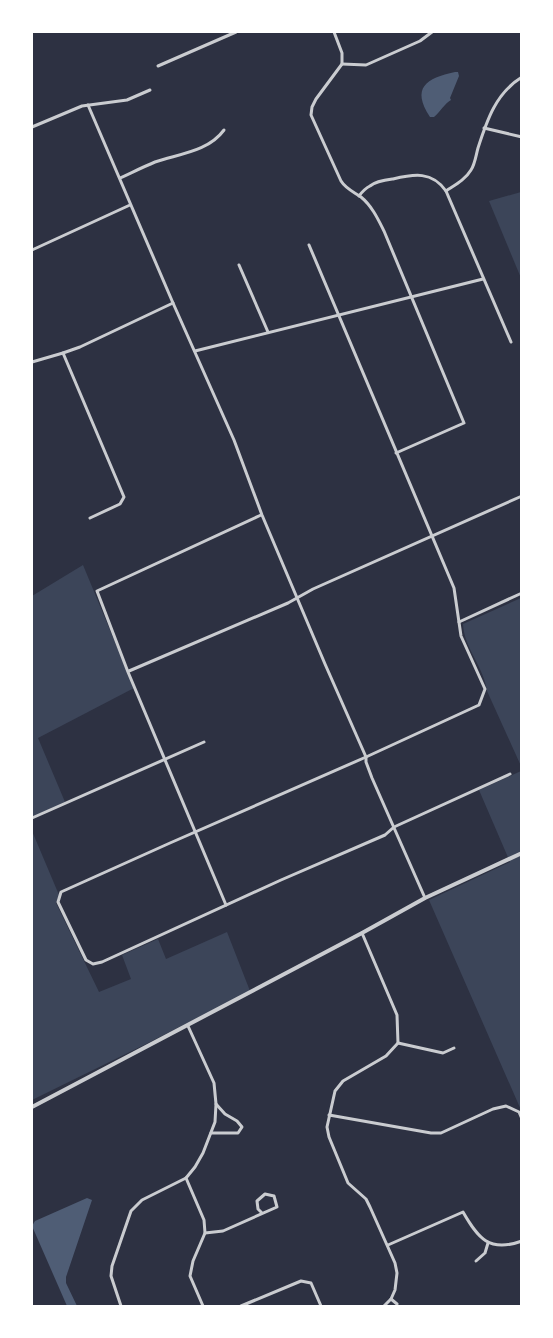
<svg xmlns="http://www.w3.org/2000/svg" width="553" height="1338" viewBox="0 0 553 1338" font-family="Inter,sans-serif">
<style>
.green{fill:#3c4559}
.water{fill:#4f5d75}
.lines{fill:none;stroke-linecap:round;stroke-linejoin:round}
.minor{stroke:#caccd0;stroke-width:3}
.tertiary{stroke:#caccd0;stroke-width:4}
</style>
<rect width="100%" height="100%" fill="#2d3142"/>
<g class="green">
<polygon points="521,192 522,192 521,278 489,201"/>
<polygon points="83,565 134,688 38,738 65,802 32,817 32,596"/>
<path d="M521 598V766L487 691C484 667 464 648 463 624Z"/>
<polygon points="521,771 521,1110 429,900 510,862 479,790"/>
<polygon points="32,831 59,895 56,903 99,992 131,979 122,955 158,939 166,959 227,932 250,991 144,1045 32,1100"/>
</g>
<g class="water">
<path d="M455 72H458L459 76 450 98 451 100C445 103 440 112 434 117H430C411 88 426 78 455 72Z"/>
<polygon points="87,1198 92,1200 66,1277 66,1283 77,1306 67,1306 32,1226 35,1221"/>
</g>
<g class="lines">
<g class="minor">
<path d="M334 32 342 53V64L316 99 312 107 311 115 341 181C346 189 354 192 361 197 372 206 378 219 384 231L464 423 396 453"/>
<polyline points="342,64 366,65 420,41 432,32"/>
<polyline points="158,66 236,32"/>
<polyline points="88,105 173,303 234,440 262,515 325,664 366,757 366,762 372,778 425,898"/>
<polyline points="32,127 82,106 127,100 150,90"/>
<polyline points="484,128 522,137"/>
<path d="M120 178C131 173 143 167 155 162 178 154 208 152 224 130"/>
<path d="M446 191C455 185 465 180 471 170 475 164 476 155 478 148 487 120 496 93 522 77"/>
<path d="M359 196C362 192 366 188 370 186 376 181 385 180 393 179 414 174 432 171 446 191L511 342"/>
<polyline points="309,245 454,588 461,636 485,689 479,705 366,757 170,843 61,892 58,902 86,960 93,964 102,962 281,880 385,835 394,827 510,774"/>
<polyline points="32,250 130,205"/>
<polyline points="239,265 268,332"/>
<polyline points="195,351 483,279"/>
<polyline points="63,353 124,497 120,504 90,518"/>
<polyline points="32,362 63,353 80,347 173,303"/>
<polyline points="459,622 522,593"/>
<polyline points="129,671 288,603 313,589 522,496"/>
<polyline points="32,818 204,742"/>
<polyline points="226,905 128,672 97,591 261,515"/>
<polyline points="362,933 397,1015 398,1043 386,1056 343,1081 335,1091 327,1127 329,1137 348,1183 366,1199 370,1207 395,1263 397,1273 395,1290 391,1299 397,1304"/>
<polyline points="398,1043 443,1053 454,1048"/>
<polyline points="329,1115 431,1133 441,1133 493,1109 506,1106 519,1112 522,1119"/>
<polyline points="211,1133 238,1133 242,1127 237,1121 225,1114 216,1104"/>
<polyline points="186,1178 204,1220 205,1233 193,1261 190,1276 203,1306"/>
<polyline points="205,1233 223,1231 277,1207 274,1196 265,1194 257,1201 258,1209 262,1213"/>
<path d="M388 1245 463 1212C478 1238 489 1253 522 1241"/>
<polyline points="476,1261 485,1253 488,1243"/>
<polyline points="121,1306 111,1276 112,1266 131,1211 142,1200 186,1178 195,1167 203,1153 215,1122 216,1104 214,1083 188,1026"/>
<polyline points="241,1306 301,1281 311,1283 321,1306"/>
<polyline points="384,1306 391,1299"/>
</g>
<polyline class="tertiary" points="32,1107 362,933 425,898 522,853"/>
</g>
<rect width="553" height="1338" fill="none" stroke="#ffffff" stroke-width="66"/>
</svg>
